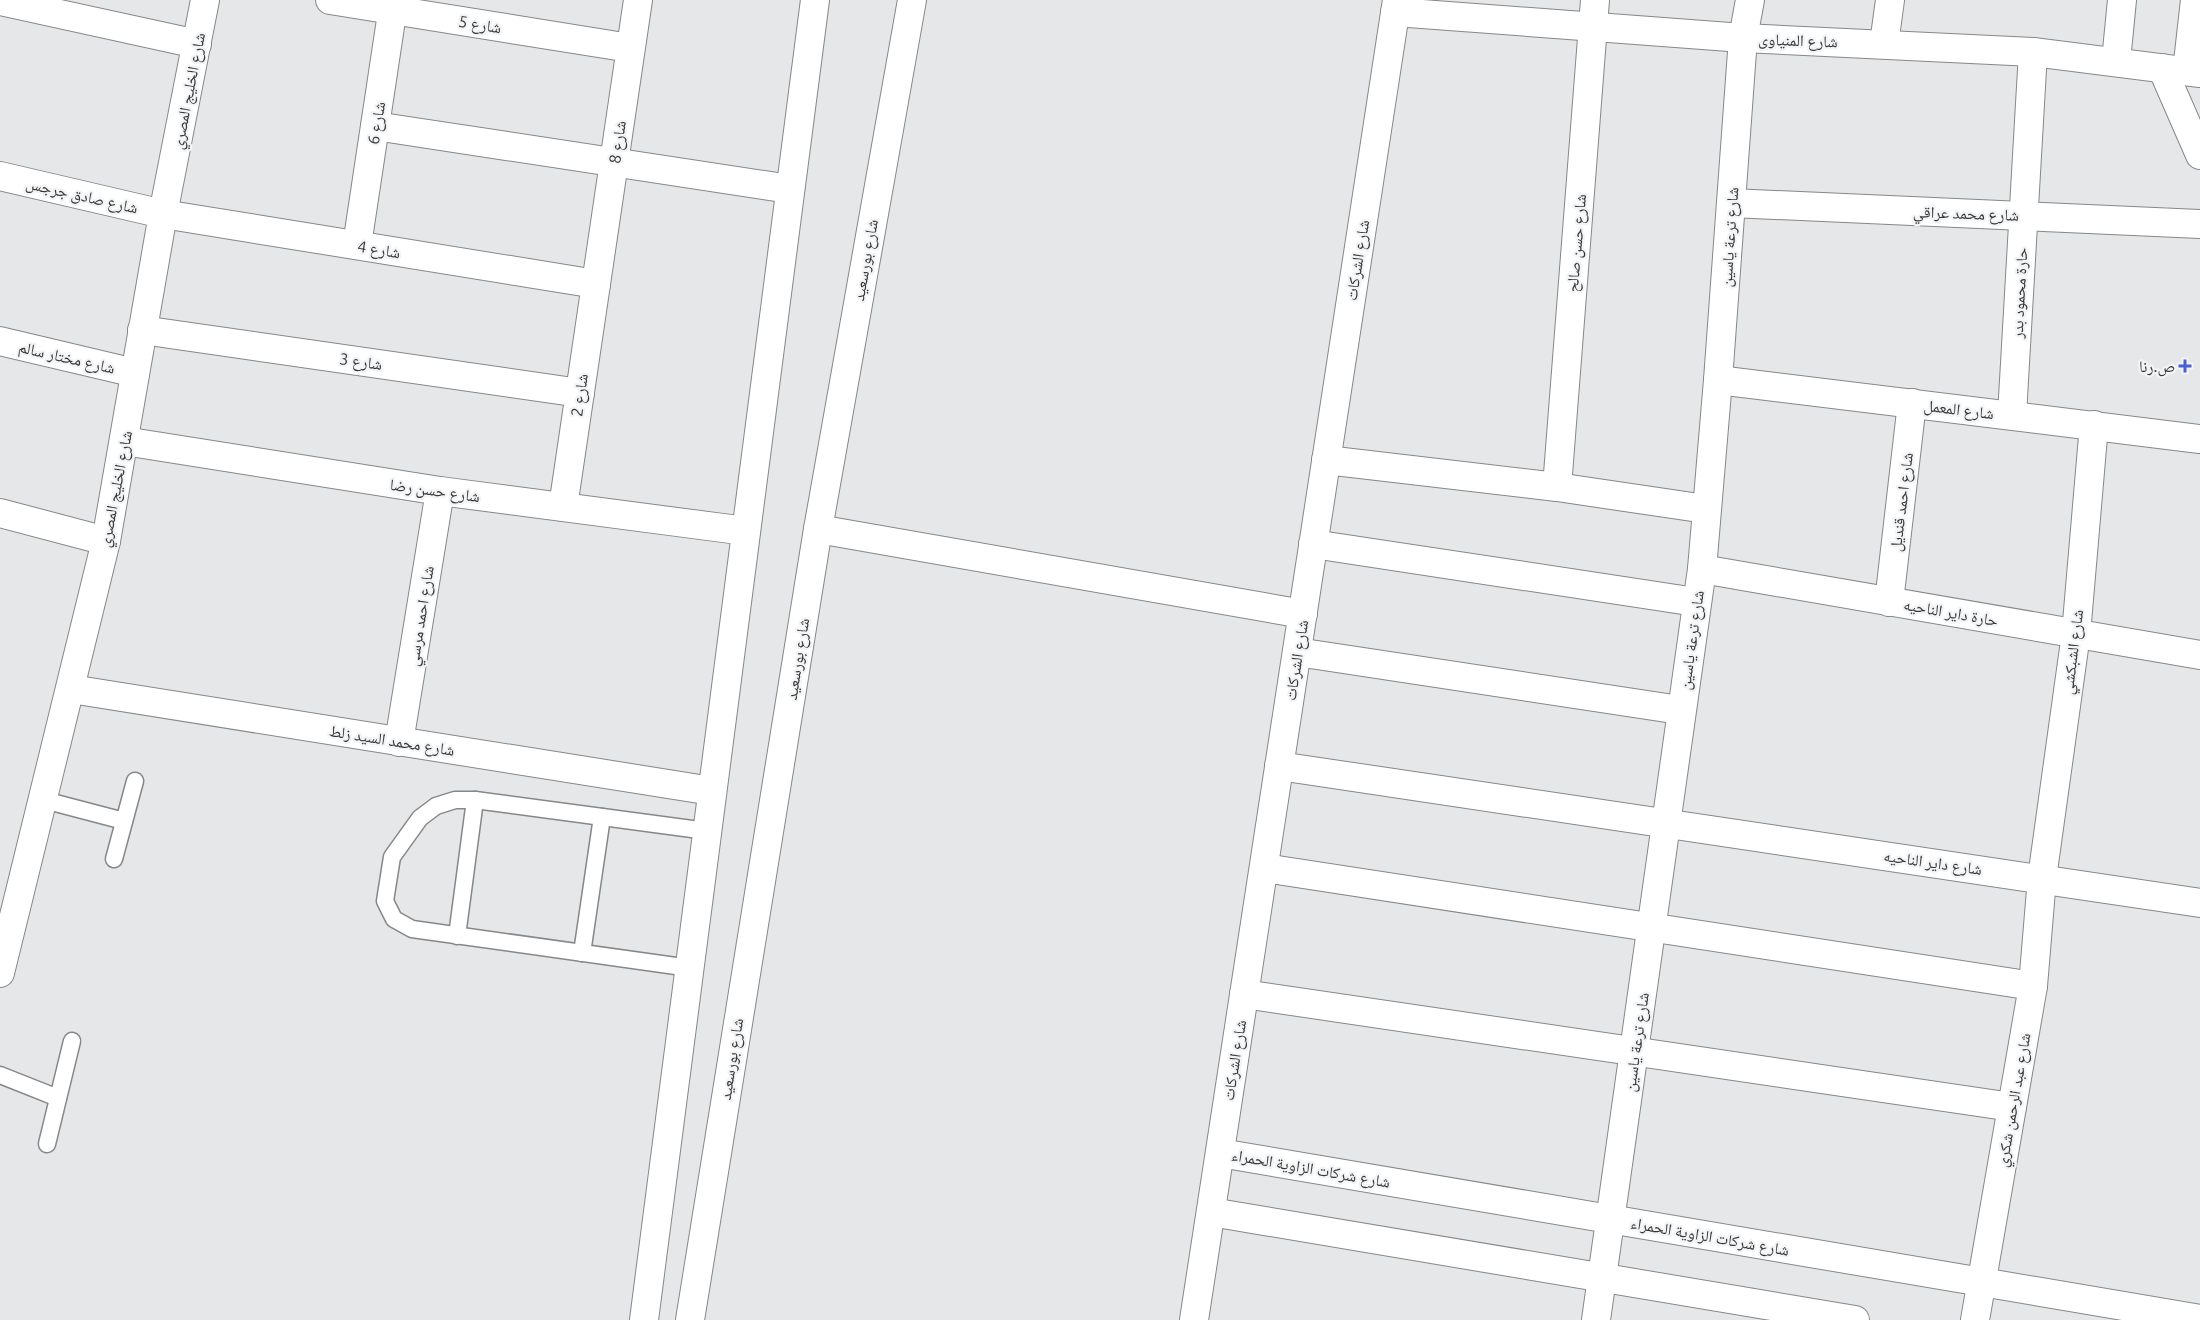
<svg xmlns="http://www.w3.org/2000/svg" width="2200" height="1320" viewBox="0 0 2200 1320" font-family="Ubuntu,'Noto Naskh Arabic',sans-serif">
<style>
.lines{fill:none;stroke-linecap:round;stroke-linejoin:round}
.service-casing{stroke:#868788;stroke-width:19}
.minor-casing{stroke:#868788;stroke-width:30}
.tertiary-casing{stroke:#868788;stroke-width:30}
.secondary-casing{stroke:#868788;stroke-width:30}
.primary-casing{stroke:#868788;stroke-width:30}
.service{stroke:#fff;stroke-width:16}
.minor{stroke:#fff;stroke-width:28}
.tertiary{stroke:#fff;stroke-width:28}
.secondary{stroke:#fff;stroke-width:28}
.primary{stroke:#fff;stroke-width:28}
.poi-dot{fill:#495fd3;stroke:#f3f4f6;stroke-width:2}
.labels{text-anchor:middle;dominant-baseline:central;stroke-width:4.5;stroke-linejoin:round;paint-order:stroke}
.street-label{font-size:16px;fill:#373738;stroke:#f3f4f6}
.poi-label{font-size:16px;fill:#373738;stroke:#f3f4f6;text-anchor:end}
</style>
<rect width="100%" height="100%" fill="#e6e7e8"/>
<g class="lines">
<g class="service-casing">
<g id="service">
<polyline points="44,800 124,821"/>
<polyline points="114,859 135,781"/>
<polyline points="457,936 475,800"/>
<polyline points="582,953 602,817"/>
<polyline points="690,968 412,929 394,919 385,901 392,857 420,818 436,806 455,800 475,800 707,831"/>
<polyline points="0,1075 58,1098"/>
<polyline points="47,1144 72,1041"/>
</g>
</g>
<g class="minor-casing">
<g id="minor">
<polyline points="330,0 630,48"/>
<polyline points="0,1 197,44"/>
<polyline points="1395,12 1743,38 2033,52 2200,73"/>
<polyline points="1884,44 1890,0"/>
<polyline points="2116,61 2122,0"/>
<polyline points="2162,68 2200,155"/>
<polyline points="2187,71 2195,0"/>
<polyline points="375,126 790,189"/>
<polyline points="0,176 163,214 596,284"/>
<polyline points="1731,203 2200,224"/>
<polyline points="357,245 394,0"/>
<polyline points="142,330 580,393"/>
<polyline points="0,341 135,373"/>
<polyline points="1718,380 2200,439"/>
<polyline points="2012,415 2033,52"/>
<polyline points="124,441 440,491 746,531"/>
<polyline points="1326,460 1557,487 1706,509"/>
<polyline points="1557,487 1595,0"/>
<polyline points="563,507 638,0"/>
<polyline points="0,513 106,541"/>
<polyline points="818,529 1303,614"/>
<polyline points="1313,544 1696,602"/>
<polyline points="1702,569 2200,655"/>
<polyline points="1889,602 1912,403"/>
<polyline points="1297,652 1680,710"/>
<polyline points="71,689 712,791"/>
<polyline points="399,742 440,491"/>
<polyline points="1279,766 2200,903"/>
<polyline points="1264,868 2033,986"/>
<polyline points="1244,994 2012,1107"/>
<polyline points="1220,1153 2200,1319"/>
<polyline points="1211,1212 1855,1320"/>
<polyline points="1596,1320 1702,569 1718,380 1743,38 1750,0"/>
<polyline points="1975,1320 2033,986 2042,878 2076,634 2094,425"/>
</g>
</g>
<g class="tertiary-casing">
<polyline id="tertiary" points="0,973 106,541 163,214 205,0"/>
</g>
<g class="secondary-casing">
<polyline id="secondary" points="1194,1320 1397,0"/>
</g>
<g class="primary-casing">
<g id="primary">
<polyline points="644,1320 815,0"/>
<polyline points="690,1320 818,529 912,0"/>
</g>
</g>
<use href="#service" class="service"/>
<use href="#minor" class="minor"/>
<use href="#tertiary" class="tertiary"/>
<use href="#secondary" class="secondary"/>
<use href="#primary" class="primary"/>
</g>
<path class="poi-dot" d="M2182.5 358.5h5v5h5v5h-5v5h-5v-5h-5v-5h5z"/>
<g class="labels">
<g class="street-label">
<text transform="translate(480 24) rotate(9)">شارع 5</text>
<text transform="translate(1798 40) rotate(2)">شارع المنياوى</text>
<text transform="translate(188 91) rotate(-79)">شارع الخليج المصري</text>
<text transform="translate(376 123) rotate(-81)">شارع 6</text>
<text transform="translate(617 142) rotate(-82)">شارع 8</text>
<text transform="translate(82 195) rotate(13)">شارع صادق جرجس</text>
<text transform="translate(1966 213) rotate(2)">شارع محمد عراقي</text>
<text transform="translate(1729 237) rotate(-86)">شارع ترعة ياسين</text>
<text transform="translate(1576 243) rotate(-85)">شارع حسن صالح</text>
<text transform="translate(379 249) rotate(9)">شارع 4</text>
<text transform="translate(865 260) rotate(-80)">شارع بورسعيد</text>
<text transform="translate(1357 260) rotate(-81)">شارع الشركات</text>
<text transform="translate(2019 293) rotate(-87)">حارة محمود بدر</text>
<text transform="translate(67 357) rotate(13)">شارع مختار سالم</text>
<text transform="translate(361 361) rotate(8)">شارع 3</text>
<text transform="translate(579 395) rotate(-82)">شارع 2</text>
<text transform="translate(1959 409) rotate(7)">شارع المعمل</text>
<text transform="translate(115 489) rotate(-79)">شارع الخليج المصري</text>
<text transform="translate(435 490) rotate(8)">شارع حسن رضا</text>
<text transform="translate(1901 502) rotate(-83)">شارع احمد قنديل</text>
<text transform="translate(1951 612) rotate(10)">حارة داير الناحيه</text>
<text transform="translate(420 616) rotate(-81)">شارع احمد مرسي</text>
<text transform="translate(1691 640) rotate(-82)">شارع ترعة ياسين</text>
<text transform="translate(2072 652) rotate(-83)">شارع الشبكشي</text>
<text transform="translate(797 659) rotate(-81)">شارع بورسعيد</text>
<text transform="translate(1296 660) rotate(-81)">شارع الشركات</text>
<text transform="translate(392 740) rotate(9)">شارع محمد السيد زلط</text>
<text transform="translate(1933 862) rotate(8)">شارع داير الناحيه</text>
<text transform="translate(1636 1042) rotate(-82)">شارع ترعة ياسين</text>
<text transform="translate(731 1059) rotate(-81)">شارع بورسعيد</text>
<text transform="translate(1234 1060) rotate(-81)">شارع الشركات</text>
<text transform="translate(2013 1100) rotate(-80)">شارع عبد الرحمن شكري</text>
<text transform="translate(1311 1168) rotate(10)">شارع شركات الزاوية الحمراء</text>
<text transform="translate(1710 1236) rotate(10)">شارع شركات الزاوية الحمراء</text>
</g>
<g class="poi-label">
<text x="2175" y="366">ص.رنا</text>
</g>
</g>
</svg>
